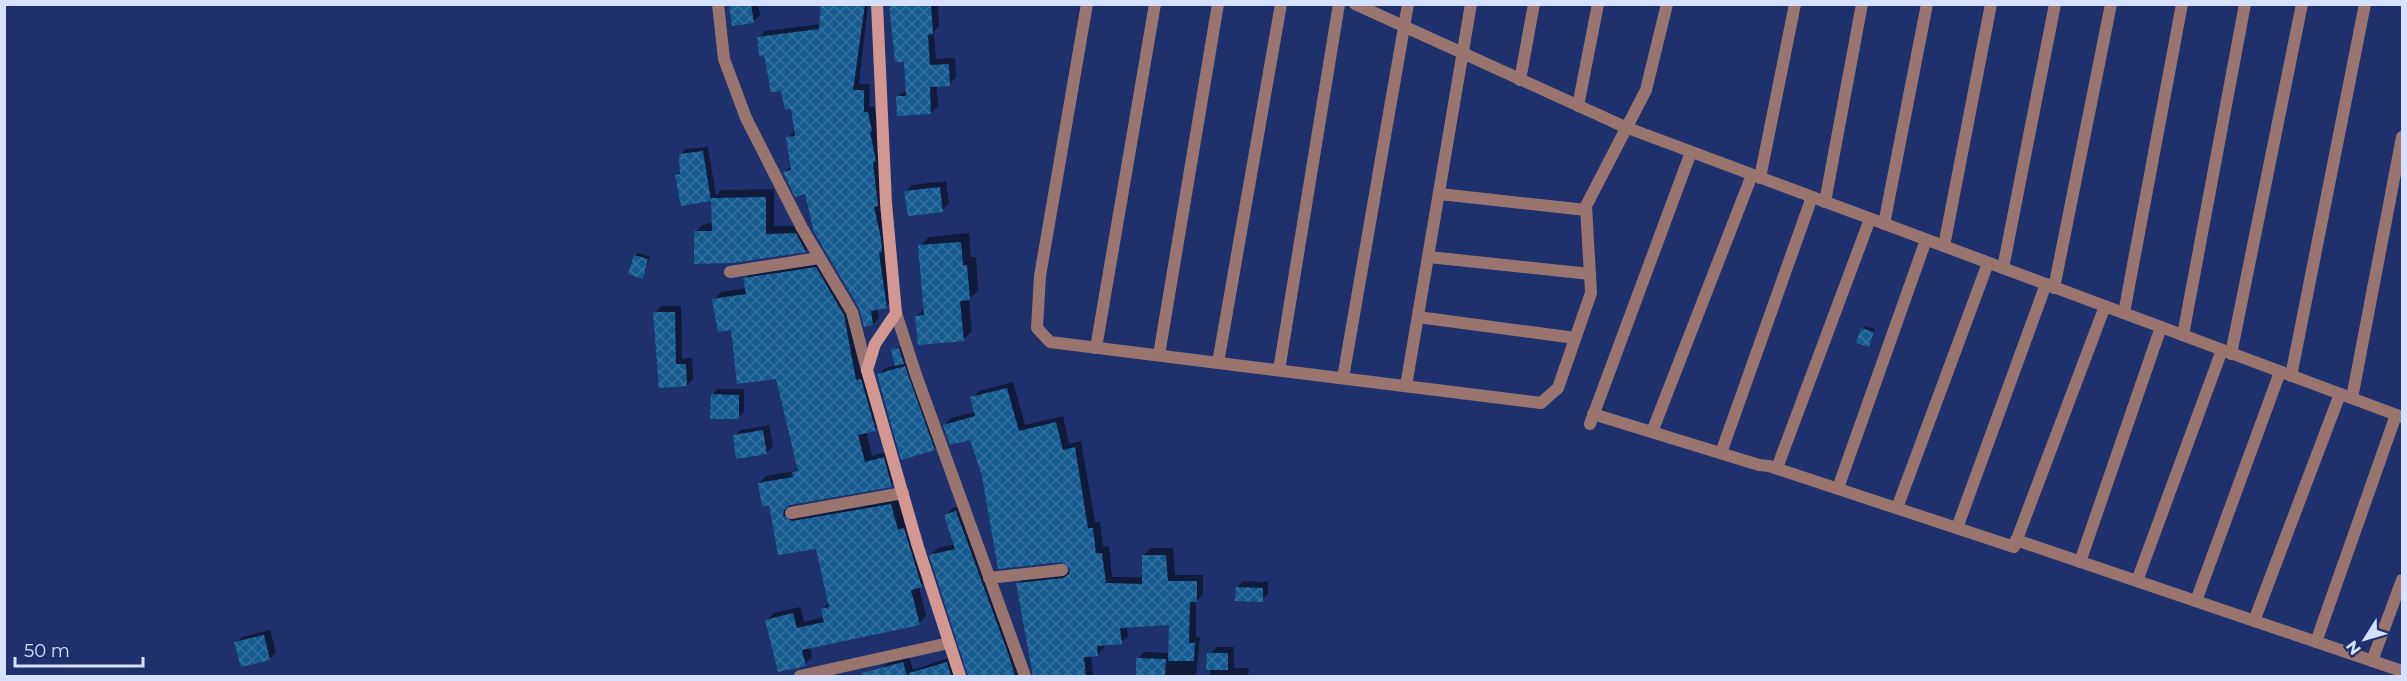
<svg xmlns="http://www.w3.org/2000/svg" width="2407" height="681" viewBox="0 0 2407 681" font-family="Montserrat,sans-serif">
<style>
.shadow{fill:#0007}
.building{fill:url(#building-cross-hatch)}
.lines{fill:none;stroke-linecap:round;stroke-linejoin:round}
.street{stroke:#9a7570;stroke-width:12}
.secondary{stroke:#d29790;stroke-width:12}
</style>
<defs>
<pattern id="building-cross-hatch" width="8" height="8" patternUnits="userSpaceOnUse" patternTransform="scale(1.5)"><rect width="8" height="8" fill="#155b90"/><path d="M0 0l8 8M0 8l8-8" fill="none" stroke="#3672a1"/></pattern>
</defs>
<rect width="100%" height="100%" fill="#1e316d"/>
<g class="shadow">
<polygon points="730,4 758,4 760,15 754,21"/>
<polygon points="822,4 868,4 859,84 870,84 869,107 874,106 878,123 893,300 887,306 877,308 879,318 873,324 860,307 806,192 785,172 791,166 788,138 794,131 792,107 759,38 765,31 821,24"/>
<polygon points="893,4 938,4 939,26 934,31 936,59 955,58 956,77 950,84 936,85 938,106 931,113 897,97 907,90 905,60"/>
<polygon points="708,147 716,196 721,190 774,189 774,226 804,226 814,242 806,250 732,262 695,232 704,224 713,223 713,197 710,199 677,175 682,171 680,155 686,149"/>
<polygon points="946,181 949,204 942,210 906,192 912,185"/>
<polygon points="969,233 971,257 976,257 978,290 969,299 972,331 963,340 916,317 925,308 920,246 929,237"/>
<polygon points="638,253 650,257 643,277 635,256"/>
<polygon points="823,260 851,308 882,422 875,429 866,431 872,456 891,451 898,478 891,485 790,503 791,511 898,497 905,524 911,522 929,579 919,587 926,616 919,623 810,647 812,657 805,664 767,621 774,613 800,607 804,622 824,617 822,610 829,602 817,547 770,504 759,483 766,476 795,471 799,467 778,378 732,328 714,300 721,292 747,288 745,279 752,272"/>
<polygon points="661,306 681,306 682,359 692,358 693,379 687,385 661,386 655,313"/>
<polygon points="1865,326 1875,329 1869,346 1862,329"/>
<polygon points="901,346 906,360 902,364 911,361 940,443 934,449 878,375 885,368 897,365 893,350"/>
<polygon points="1013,382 1025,425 1063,416 1069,444 1081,441 1095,522 1100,522 1103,547 1109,546 1112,577 1144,577 1144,555 1151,548 1173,548 1175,575 1203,575 1203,594 1196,601 1196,637 1200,637 1196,676 1137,676 1138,659 1144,652 1170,653 1170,624 1127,627 1128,636 1121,642 1104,644 1104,648 1097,655 1091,655 1093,676 1034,676 1018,584 1025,577 1071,572 1072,568 983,476 971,438 945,425 951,418 975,412 972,398 979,391"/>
<polygon points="718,389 744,389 744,411 738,418 712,395"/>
<polygon points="769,425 773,446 766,453 734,436 741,430"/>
<polygon points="963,505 1029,676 969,676 931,555 938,548 955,544 946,515 953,508"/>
<polygon points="1243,581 1268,582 1268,594 1262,600 1237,587"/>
<polygon points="270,630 276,653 269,659 236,643 242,637"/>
<polygon points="1217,647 1234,647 1234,668 1249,668 1248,676 1210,676 1210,654"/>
<polygon points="909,656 913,670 954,656 965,676 885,676 882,668 889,662"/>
</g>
<g class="building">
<polygon points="729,4 751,4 754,23 732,26"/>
<polygon points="821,4 865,4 853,90 864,90 864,112 868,112 872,131 870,132 876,161 873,163 878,206 874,207 881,238 882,252 879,253 887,308 871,311 873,325 864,327 859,308 814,232 805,194 795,197 783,172 791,170 786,137 795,136 791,109 785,110 781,91 771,92 764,55 759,56 757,37 819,29"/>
<polygon points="889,4 931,4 933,34 928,35 930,65 949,64 950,86 930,87 931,114 897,116 896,96 906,96 904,62 895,62"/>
<polygon points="703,151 711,201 681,206 675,175 680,174 679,154"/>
<polygon points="940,187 943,212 908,216 904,191"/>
<polygon points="766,197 766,234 796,233 806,252 732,263 694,264 694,231 712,231 711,198"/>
<polygon points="961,242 963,265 967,265 970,300 960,301 964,341 918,345 915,316 924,315 918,245"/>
<polygon points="634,255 648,259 643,279 628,274"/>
<polygon points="816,267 844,315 856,380 861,379 876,431 858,435 865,462 884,457 892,487 790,505 784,510 783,515 792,521 891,504 898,530 904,528 922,587 911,590 920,625 802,650 806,666 778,672 765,620 793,613 797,628 824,622 821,609 829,607 816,549 778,555 769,505 762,507 758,483 793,477 792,472 798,471 776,379 737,384 731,330 718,332 712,299 746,294 743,278"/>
<polygon points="653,312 675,312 676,364 686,364 687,386 659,388"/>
<polygon points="1861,328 1874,332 1869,347 1856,343"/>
<polygon points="899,348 904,364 895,366 891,349"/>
<polygon points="905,366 935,450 901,460 877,374"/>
<polygon points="1007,388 1019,431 1056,422 1063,450 1075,447 1088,528 1093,528 1096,553 1102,553 1106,583 1142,584 1142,555 1166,555 1168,581 1197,581 1197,602 1190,602 1189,643 1195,643 1194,661 1168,661 1169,625 1120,628 1122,644 1097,646 1098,656 1084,657 1086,676 1033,676 1016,583 1063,578 1069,574 1070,569 1061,562 998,569 982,476 970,440 950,445 943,425 975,416 970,397"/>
<polygon points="711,394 739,395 739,419 710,419"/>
<polygon points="763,430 767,454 736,459 733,435"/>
<polygon points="956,511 1009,656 1015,676 968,676 929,555 955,549 944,515"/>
<polygon points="1236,587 1263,588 1263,602 1235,601"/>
<polygon points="264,635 270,660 241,667 234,642"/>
<polygon points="1207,653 1228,653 1228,670 1206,670"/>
<polygon points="1136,658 1166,659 1165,676 1136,675"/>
<polygon points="903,662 907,676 863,676 862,673"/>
<polygon points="947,662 951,676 910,676 909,673"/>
</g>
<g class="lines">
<g class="street">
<polyline points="718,4 724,59 746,118 802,228 852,312 867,370"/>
<polyline points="1087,4 1040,276 1037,328 1050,342 1541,403 1558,388 1591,293 1586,206 1646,90 1667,4"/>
<polyline points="1355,4 1625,127 2402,417"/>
<polyline points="1520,80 1534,4"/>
<polyline points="1578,106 1598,4"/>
<polyline points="1760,178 1795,4"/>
<polyline points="1440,194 1586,210"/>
<polyline points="1825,202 1862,4"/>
<polyline points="1884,224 1927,4"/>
<polyline points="1944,246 1991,4"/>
<polyline points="1429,257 1590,274"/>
<polyline points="2003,268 2055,4"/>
<polyline points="730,272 819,258"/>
<polyline points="2054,288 2111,4"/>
<polyline points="896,313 916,375 1025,676"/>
<polyline points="2124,313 2182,4"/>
<polyline points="1418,317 1575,338"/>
<polyline points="2183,335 2245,4"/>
<polyline points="1096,348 1155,4"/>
<polyline points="2231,354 2302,4"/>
<polyline points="1159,355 1218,4"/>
<polyline points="1218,363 1281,4"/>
<polyline points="1279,370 1339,4"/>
<polyline points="2291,376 2365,4"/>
<polyline points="1343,378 1408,4"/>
<polyline points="1406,386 1471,4"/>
<polyline points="2352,398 2402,137"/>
<polyline points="1593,414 1759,465 1769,466 2014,547 2105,306"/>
<polyline points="1590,424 1691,152"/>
<polyline points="1652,432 1752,175"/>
<polyline points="1721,453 1812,197"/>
<polyline points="1777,468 1870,219"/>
<polyline points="1838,488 1926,240"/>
<polyline points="1897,508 1988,263"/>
<polyline points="791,513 903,493"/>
<polyline points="1957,528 2046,284"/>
<polyline points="2016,540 2402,671"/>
<polyline points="2080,562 2161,327"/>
<polyline points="989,578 1062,570"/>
<polyline points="2137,581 2222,350"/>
<polyline points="2196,601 2280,372"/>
<polyline points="2254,621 2340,394"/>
<polyline points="2316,642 2396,415"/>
<polyline points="2372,661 2402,580"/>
<polyline points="800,676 949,643"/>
</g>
<polyline class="secondary" points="877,4 886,203 896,313 875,344 867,370 918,547 960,676"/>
</g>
<rect width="2407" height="681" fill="none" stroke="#d5e1fe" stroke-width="12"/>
<g transform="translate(2365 639) rotate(233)" stroke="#1e316d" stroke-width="4.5" paint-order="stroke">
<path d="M0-4.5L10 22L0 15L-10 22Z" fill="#d5e1fe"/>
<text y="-9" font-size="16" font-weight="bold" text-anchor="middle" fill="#d5e1fe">N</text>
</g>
<path d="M15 657v9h128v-9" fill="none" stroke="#d5e1fe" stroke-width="3"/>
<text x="24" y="657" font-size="18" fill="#d5e1fe" stroke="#1e316d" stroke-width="4.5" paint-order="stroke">50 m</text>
</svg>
